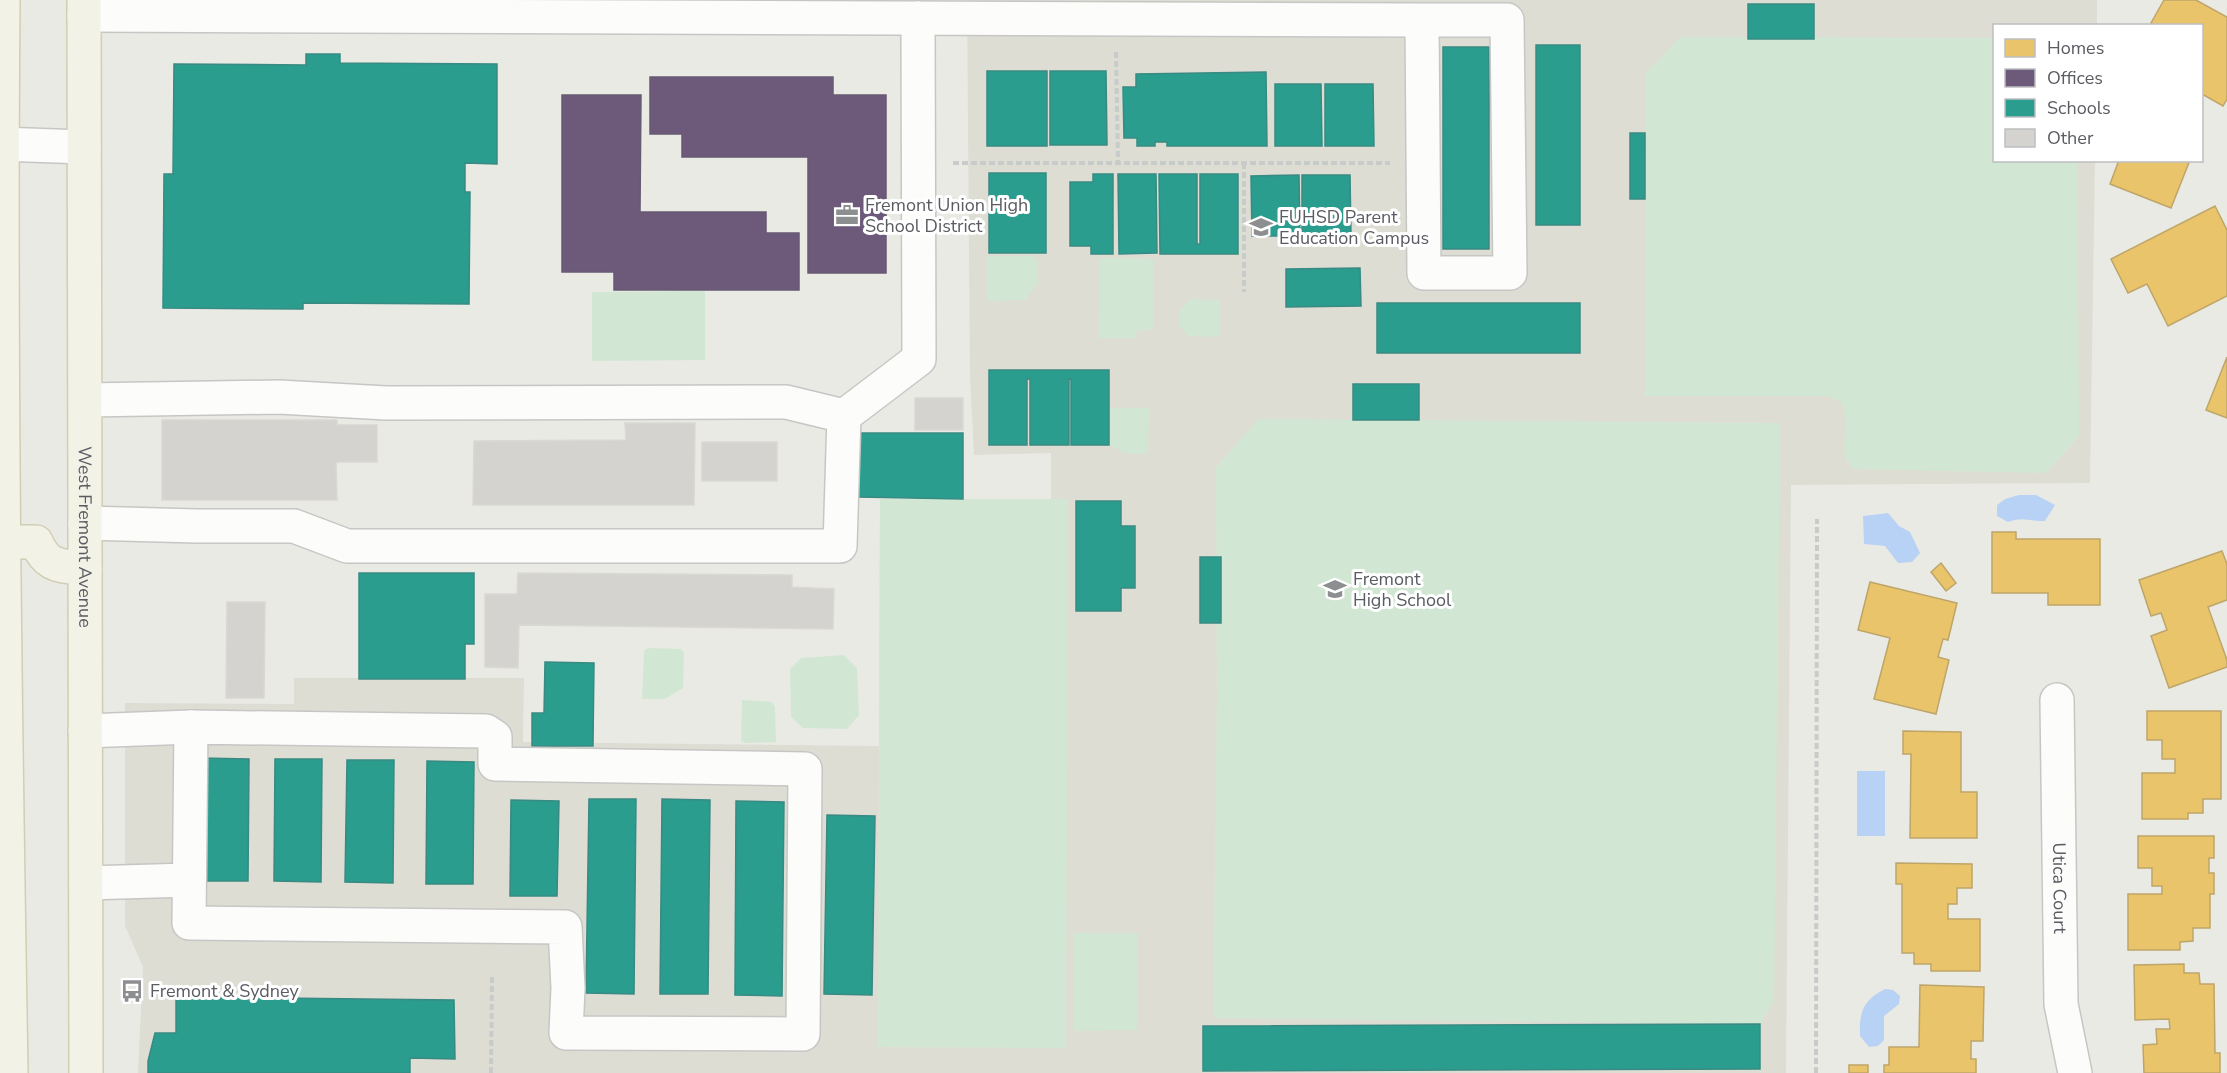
<svg xmlns="http://www.w3.org/2000/svg" width="2227" height="1073" viewBox="0 0 2227 1073" font-family="'Nunito Sans',sans-serif">
<style>
.education{fill:#deddd4}
.green{fill:#d2e7d3}
.water{fill:#b8d2f5}
.homes{fill:#e9c46a;stroke:#bea568;stroke-width:1.5}
.offices{fill:#6d597a;stroke:#675a73;stroke-width:1.5}
.schools{fill:#2a9d8f;stroke:#388a82;stroke-width:1.5}
.building{fill:#d4d3d0;stroke:#d9d8d4;stroke-width:1.5}
.lines{fill:none;stroke-linecap:round;stroke-linejoin:round}
.minor-casing{stroke:#c6c7c5;stroke-width:36}
.major-casing{stroke:#d1ceb3;stroke-width:36}
.path{stroke:#c7cbca;stroke-width:4;stroke-dasharray:6 3;stroke-linecap:butt}
.minor{stroke:#fcfcfb;stroke-width:33}
.major{stroke:#f2f2e7;stroke-width:33}
.labels{text-anchor:middle;dominant-baseline:central;stroke-width:6;stroke-linejoin:round;paint-order:stroke}
.poi-label{font-size:18px;fill:#5a5c62;stroke:#fff;text-anchor:start}
.street-label{font-size:18px;fill:#5a5c62;stroke:#fff}
</style>
<rect width="100%" height="100%" fill="#eaeae5"/>
<polygon class="education" points="967,0 2097,0 2097,25 1994,26 1994,160 2095,161 2090,483 1791,485 1786,1073 138,1073 143,967 125,926 125,703 294,704 294,678 524,678 523,742 879,746 880,499 1051,499 1051,453 974,455 970,378"/>
<g class="green">
<path d="M1681 37 1994 38V160L2077 161 2079 436 2046 473 1854 469C1837 457 1848 433 1845 415 1844 411 1842 406 1841 402L1828 396H1645L1646 73Z"/>
<polygon points="987,256 1033,256 1037,260 1038,283 1025,300 987,301"/>
<polygon points="1100,258 1153,259 1153,330 1138,330 1134,338 1099,338"/>
<polygon points="705,291 705,360 592,361 592,292"/>
<polygon points="1190,299 1220,300 1220,337 1188,336 1180,327 1180,310"/>
<polygon points="1109,408 1149,408 1148,454 1128,454 1109,445"/>
<polygon points="1259,419 1780,423 1774,1001 1760,1024 1213,1018 1217,693 1216,467"/>
<polygon points="880,499 1068,499 1066,1048 878,1047"/>
<polygon points="648,648 681,649 684,653 683,688 665,699 642,699 644,651"/>
<polygon points="844,655 857,668 859,715 847,729 803,728 791,717 790,669 801,658"/>
<polygon points="742,700 772,702 775,707 776,742 745,743 741,741"/>
<polygon points="1074,933 1137,933 1137,1030 1074,1031"/>
</g>
<g class="water">
<path d="M2019 495H2036L2055 505 2045 521C2030 522 2024 516 2008 522L1997 516V505L2005 499Z"/>
<polygon points="1888,513 1899,526 1910,532 1920,553 1912,562 1898,563 1885,546 1864,544 1863,516"/>
<rect x="1857" y="771" width="28" height="65"/>
<path d="M1885 989 1893 990 1900 996 1899 1004 1884 1016V1040L1878 1046 1869 1047 1860 1036C1859 1012 1863 1000 1885 989Z"/>
</g>
<g class="homes">
<polygon points="2164,0 2196,0 2227,17 2227,99 2223,106 2202,94 2202,26 2156,26 2151,23"/>
<polygon points="2119,160 2190,160 2171,208 2110,184"/>
<polygon points="2215,206 2227,230 2227,296 2168,326 2147,284 2128,293 2111,259"/>
<polygon points="2227,357 2227,418 2206,410"/>
<polygon points="1992,532 2016,532 2016,539 2100,539 2100,605 2048,605 2048,593 1992,593"/>
<polygon points="2222,551 2227,564 2227,600 2208,607 2227,660 2227,667 2169,688 2151,636 2167,630 2161,613 2151,616 2139,580"/>
<polygon points="1941,563 1956,583 1946,591 1931,572"/>
<polygon points="1870,582 1957,603 1948,640 1943,639 1938,657 1949,660 1936,714 1874,699 1890,638 1858,630"/>
<polygon points="2147,711 2221,711 2221,799 2203,799 2203,813 2188,813 2188,819 2142,819 2142,773 2175,773 2175,759 2162,759 2162,740 2147,740"/>
<polygon points="1903,731 1961,732 1961,792 1977,792 1977,838 1910,838 1911,754 1903,754"/>
<polygon points="2138,836 2214,836 2214,858 2209,858 2209,873 2214,873 2214,894 2210,894 2210,928 2193,928 2193,941 2180,942 2180,950 2128,950 2128,894 2162,894 2162,886 2152,886 2152,868 2138,868"/>
<polygon points="1896,863 1972,864 1972,888 1957,888 1957,904 1948,904 1948,919 1980,919 1980,971 1931,971 1931,964 1914,964 1914,953 1902,953 1902,884 1896,884"/>
<polygon points="2184,964 2184,973 2199,973 2200,984 2214,984 2215,1053 2220,1053 2220,1073 2144,1073 2143,1045 2157,1044 2156,1029 2170,1029 2169,1019 2135,1020 2134,965"/>
<polygon points="1920,985 1984,987 1983,1041 1971,1041 1971,1059 1976,1059 1976,1073 1884,1073 1884,1065 1889,1065 1889,1047 1919,1047"/>
<rect x="1849" y="1065" width="19" height="8"/>
</g>
<g class="offices">
<polygon points="650,77 833,77 833,95 886,95 886,273 808,273 808,157 682,157 682,134 650,134"/>
<polygon points="562,95 641,95 640,212 766,212 766,233 799,233 799,290 614,290 614,272 562,272"/>
</g>
<g class="schools">
<rect x="1748" y="4" width="66" height="35"/>
<rect x="1536" y="45" width="44" height="180"/>
<rect x="1443" y="47" width="46" height="202"/>
<polygon points="306,54 340,54 340,63 497,64 497,164 465,163 465,192 470,192 469,304 303,303 303,309 163,308 164,174 173,174 174,64 306,65"/>
<rect x="987" y="71" width="60" height="75"/>
<polygon points="1050,71 1106,71 1107,145 1050,145"/>
<polygon points="1266,72 1267,146 1167,146 1167,142 1155,142 1155,146 1137,146 1137,138 1124,138 1123,87 1136,87 1136,74"/>
<polygon points="1275,84 1321,84 1322,146 1275,146"/>
<polygon points="1325,84 1373,84 1374,146 1325,146"/>
<rect x="1630" y="133" width="15" height="66"/>
<rect x="989" y="173" width="57" height="80"/>
<polygon points="1093,174 1113,174 1113,254 1091,254 1091,246 1070,246 1070,182 1093,182"/>
<polygon points="1118,174 1156,174 1157,253 1119,254"/>
<polygon points="1159,174 1197,174 1197,244 1200,244 1200,174 1238,174 1238,254 1160,254"/>
<polygon points="1299,175 1300,236 1252,236 1251,176"/>
<polygon points="1302,175 1350,175 1351,236 1302,237"/>
<polygon points="1360,268 1361,306 1286,307 1286,269"/>
<rect x="1377" y="303" width="203" height="50"/>
<polygon points="989,370 1109,370 1109,445 1071,445 1071,379 1069,379 1069,445 1030,445 1030,379 1027,379 1027,445 989,445"/>
<rect x="1353" y="384" width="66" height="36"/>
<polygon points="858,433 963,433 963,499 858,497"/>
<polygon points="1076,501 1121,501 1121,526 1135,526 1135,588 1121,588 1121,611 1076,611"/>
<rect x="1200" y="557" width="21" height="66"/>
<polygon points="359,573 474,573 474,644 465,644 465,679 359,679"/>
<polygon points="545,662 594,663 593,746 532,746 532,713 544,713"/>
<polygon points="201,758 249,759 248,881 200,881"/>
<polygon points="275,759 322,759 321,882 274,881"/>
<polygon points="347,760 394,760 393,883 345,882"/>
<polygon points="427,761 474,762 473,884 426,884"/>
<polygon points="589,799 636,799 634,994 586,993"/>
<polygon points="662,799 710,800 708,994 660,994"/>
<polygon points="511,800 559,801 557,896 510,896"/>
<polygon points="736,801 784,802 782,996 735,995"/>
<polygon points="827,815 875,816 872,995 824,994"/>
<polygon points="176,997 454,1000 455,1059 410,1058 410,1073 148,1073 148,1061 155,1033 176,1033"/>
<polygon points="1760,1024 1760,1069 1203,1071 1203,1026"/>
</g>
<g class="building">
<rect x="915" y="398" width="48" height="32"/>
<polygon points="162,420 337,420 337,425 377,425 377,462 336,462 337,500 162,500"/>
<polygon points="625,423 695,423 694,505 473,505 474,441 626,440"/>
<rect x="702" y="442" width="75" height="39"/>
<polygon points="518,573 792,575 792,587 834,589 833,629 519,625 518,668 485,667 485,594 517,594"/>
<polygon points="227,602 265,602 264,698 226,698"/>
</g>
<g class="lines">
<g class="minor-casing">
<g id="minor">
<polyline points="84,15 1422,20 1507,20 1510,273 1424,273 1422,20"/>
<polyline points="0,144 84,147"/>
<polyline points="85,400 279,397 386,403 786,402 844,416"/>
<polyline points="85,523 197,526 294,526 347,546 840,546 844,416 919,359 918,18"/>
<path id="s1" d="M2057 700 2061 1004 2075 1073"/>
<polygon points="191,727 486,731 495,737 495,764 805,769 803,1034 566,1033 568,988 565,927 189,923"/>
<polyline points="85,731 191,727"/>
<polyline points="86,883 189,880"/>
</g>
</g>
<g class="major-casing">
<g id="major">
<path d="M3 0C0 358 5 715 11 1073"/>
<path id="s2" d="M84 0 86 1073"/>
<path d="M5 542H36C48 568 59 565 85 569"/>
</g>
</g>
<g class="path">
<polyline points="1116,52 1118,163"/>
<polyline points="953,163 1390,163"/>
<polyline points="1244,163 1244,292"/>
<polyline points="491,1073 492,976"/>
<polyline points="1816,1073 1817,519"/>
</g>
<use href="#minor" class="minor"/>
<use href="#major" class="major"/>
</g>
<defs>
<g id="office-bare" transform="scale(1.8)"><path d="M-6-3h4V-5.5h4V-3h4V5H-6ZM-1-4.5V-3h2v-1.5ZM-6 0V1H6V0Z" fill="#8c8e90" stroke="#fff" stroke-width="2.5" paint-order="stroke"/></g>
<g id="school-bare" transform="scale(1.8)"><path d="M0-5L7-2L0 1L-7-2ZM-4 1L0 2.5L4 1V4Q0 6-4 4Z" fill="#8c8e90" stroke="#fff" stroke-width="2.5" paint-order="stroke"/></g>
<g id="bus-bare" transform="scale(1.8)"><path d="M-5-6H5V4H4V6H2V4H-2V6H-4V4H-5ZM-3.5-4V0h7V-4ZM-3.5 1.2v1.5H-2V1.2ZM2 1.2v1.5H3.5V1.2Z" fill="#8c8e90" stroke="#fff" stroke-width="2.5" paint-order="stroke"/></g>
</defs>
<g fill-rule="evenodd">
<use href="#office-bare" x="847" y="215"/>
<use href="#school-bare" x="1261" y="227"/>
<use href="#school-bare" x="1335" y="589"/>
<use href="#bus-bare" x="132" y="991"/>
</g>
<g class="labels">
<g class="poi-label">
<text x="865" y="205">Fremont Union High<tspan x="865" dy="21">School District</tspan></text>
<text x="1279" y="217">FUHSD Parent<tspan x="1279" dy="21">Education Campus</tspan></text>
<text x="1353" y="579">Fremont<tspan x="1353" dy="21">High School</tspan></text>
<text x="150" y="991">Fremont &amp; Sydney</text>
</g>
<g class="street-label">
<text stroke="none"><textPath href="#s2" startOffset="537">West Fremont Avenue</textPath></text>
<text stroke="none"><textPath href="#s1" startOffset="188">Utica Court</textPath></text>
</g>
</g>
<rect x="1993" y="24" width="210" height="138" fill="#ffffff" stroke="#bdbec0" stroke-width="1.5"/>
<rect x="2005" y="39" width="30" height="18" fill="#e9c46a" stroke="#bdbec0" stroke-width="1.5"/>
<text x="2047" y="54" font-size="18" fill="#5a5c62">Homes</text>
<rect x="2005" y="69" width="30" height="18" fill="#6d597a" stroke="#bdbec0" stroke-width="1.5"/>
<text x="2047" y="84" font-size="18" fill="#5a5c62">Offices</text>
<rect x="2005" y="99" width="30" height="18" fill="#2a9d8f" stroke="#bdbec0" stroke-width="1.5"/>
<text x="2047" y="114" font-size="18" fill="#5a5c62">Schools</text>
<rect x="2005" y="129" width="30" height="18" fill="#d4d3d0" stroke="#bdbec0" stroke-width="1.5"/>
<text x="2047" y="144" font-size="18" fill="#5a5c62">Other</text>
</svg>
